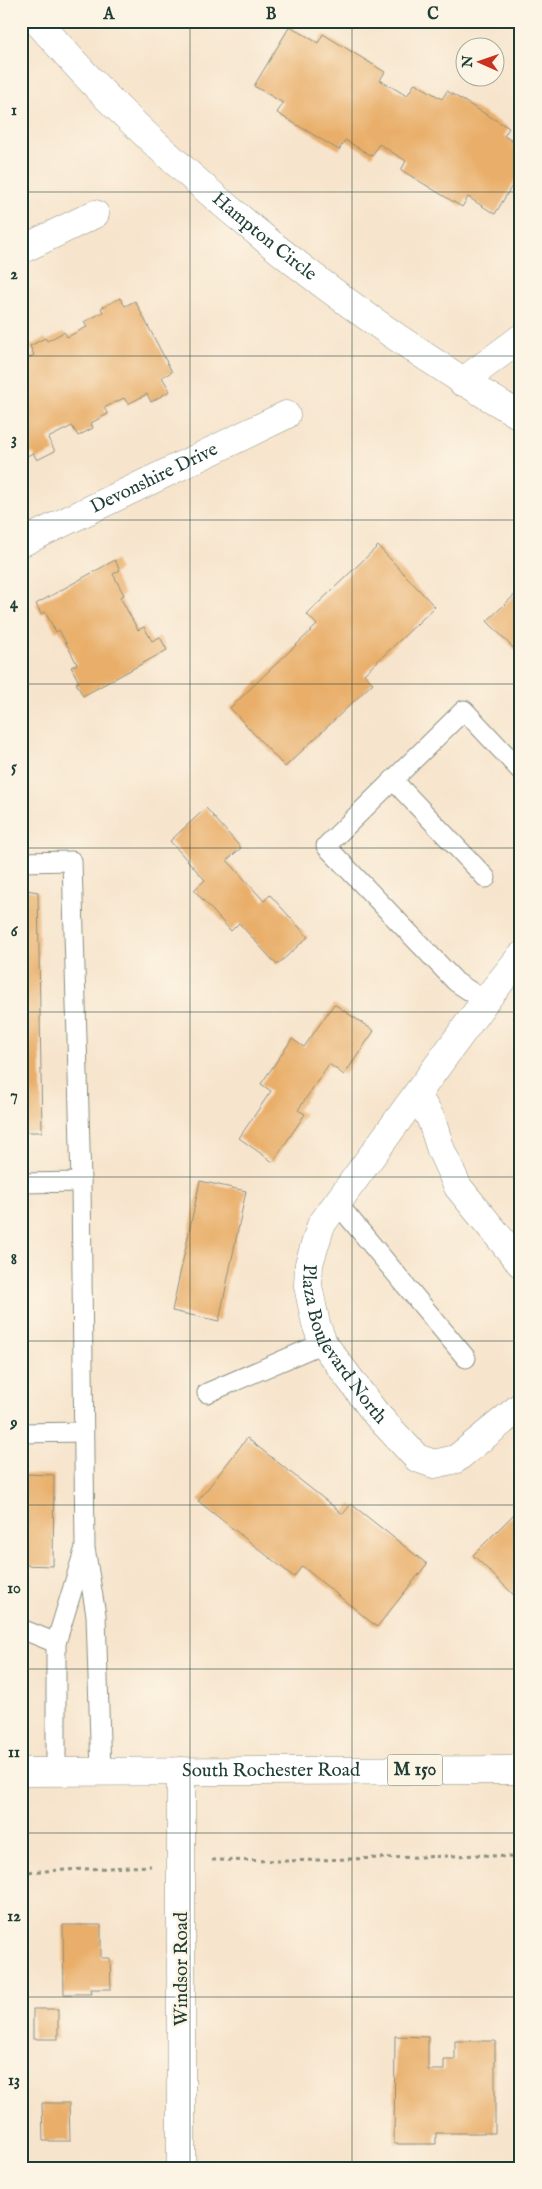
<svg xmlns="http://www.w3.org/2000/svg" width="542" height="2189" viewBox="0 0 542 2189" font-family="'IM FELL English',serif">
<style>
.building{fill:#e9af6b}
.lines{fill:none;stroke-linecap:round;stroke-linejoin:round}
.lane-casing{stroke:#8b9080;stroke-width:21}
.street-casing{stroke:#8b9080;stroke-width:29}
.secondary-casing{stroke:#8b9080;stroke-width:29}
.primary-casing{stroke:#8b9080;stroke-width:29}
.path{stroke:#8b9080;stroke-width:3;stroke-dasharray:4 4;stroke-linecap:butt}
.lane{stroke:#fff;stroke-width:19}
.street{stroke:#fff;stroke-width:28}
.secondary{stroke:#fff;stroke-width:28}
.primary{stroke:#fff;stroke-width:28}
.grid{fill:none;stroke:#1f3d34;stroke-width:1;stroke-opacity:0.55}
.labels{text-anchor:middle;dominant-baseline:central;stroke-width:5;stroke-linejoin:round;paint-order:stroke}
.shield{fill:#fcf5e5;stroke:#617469;stroke-width:1}
.shield-label{font-size:18px;font-weight:bold;fill:#1f3d34}
.street-label{font-size:19px;fill:#1f3d34;stroke:#fcf5e5}
.neatline{fill:none;stroke:#1f3d34;stroke-width:2}
.grid-label{font-size:16px;text-anchor:middle;font-weight:bold;fill:#1f3d34}
</style>
<rect width="100%" height="100%" fill="#fcf5e5"/>
<filter id="ink" filterUnits="userSpaceOnUse"><feTurbulence type="fractalNoise" baseFrequency=".02" numOctaves="2"/><feDisplacementMap in="SourceGraphic" scale="10" xChannelSelector="R" yChannelSelector="G"/><feConvolveMatrix kernelMatrix="1 2 1 2 8 2 1 2 1" color-interpolation-filters="sRGB"/></filter>
<filter id="wash" filterUnits="userSpaceOnUse"><feTurbulence type="fractalNoise" baseFrequency=".0096" numOctaves="4" result="noise"/><feDisplacementMap in="SourceGraphic" scale="20" xChannelSelector="R" yChannelSelector="G"/><feGaussianBlur stdDeviation="1.12" result="paint"/><feColorMatrix in="noise" values="0 0 0 0 0 0 0 0 0 0 0 0 0 0 0 0 0 1.4 0 .05"/><feComposite in="paint" operator="in"/></filter>
<g filter="url(#wash)">
<rect width="100%" height="100%" fill="#f7e4cc"/>
<g id="blocks">
<g class="building">
<polygon points="290,26 318,43 323,34 385,72 380,80 407,96 415,83 442,99 447,91 509,128 504,136 521,146 521,171 495,214 468,197 462,207 401,170 406,161 379,144 372,156 345,140 339,150 277,113 283,103 254,86"/>
<polygon points="120,298 125,306 135,301 172,372 162,377 170,391 151,402 147,394 128,404 124,398 104,408 108,414 91,423 93,428 78,436 72,426 48,438 55,451 37,460 33,453 21,459 21,362 34,355 30,346 45,338 47,341 64,332 67,337 87,327 84,322 103,312 101,308"/>
<polygon points="378,546 435,607 364,674 373,683 285,767 230,708 317,625 307,614"/>
<polygon points="115,560 120,570 113,574 124,595 120,597 138,630 144,627 152,641 160,637 167,650 83,696 76,683 79,682 71,667 77,664 59,630 56,632 45,612 41,614 36,604"/>
<polygon points="521,589 521,656 487,621"/>
<polygon points="206,808 241,848 227,860 264,901 270,895 308,937 277,965 239,923 231,931 194,890 205,880 170,841"/>
<polygon points="21,889 38,892 42,1132 21,1132"/>
<polygon points="334,1004 374,1031 344,1075 329,1064 298,1110 305,1114 273,1162 239,1138 271,1091 261,1084 292,1039 304,1047"/>
<polygon points="200,1181 246,1191 219,1321 172,1311"/>
<polygon points="247,1438 343,1514 351,1504 427,1564 377,1627 302,1566 294,1577 198,1501"/>
<polygon points="21,1474 54,1475 53,1566 21,1565"/>
<polygon points="521,1507 521,1602 473,1555"/>
<polygon points="63,1925 101,1925 101,1958 110,1958 111,1989 91,1989 92,1994 64,1994"/>
<rect x="33" y="2009" width="25" height="30"/>
<polygon points="395,2036 428,2037 428,2070 444,2070 444,2060 455,2060 455,2041 495,2041 495,2133 436,2133 436,2144 394,2144"/>
<polygon points="21,2102 25,2102 24,2144 21,2144"/>
<polygon points="42,2103 69,2103 70,2141 43,2141"/>
</g>
</g>
</g>
<g filter="url(#ink)">
<use href="#blocks" fill-opacity="0" stroke="#8b9080" stroke-width="1"/>
<g class="lines">
<g class="lane-casing">
<g id="lane">
<polyline points="393,780 486,878"/>
<polyline points="21,862 72,861 81,1182 85,1548 96,1615 101,1772"/>
<polyline points="485,1001 456,982 326,846 464,710 521,771"/>
<polyline points="21,1183 81,1182"/>
<polyline points="337,1203 466,1358"/>
<polyline points="207,1393 323,1343"/>
<polyline points="21,1433 83,1432"/>
<polyline points="24,1630 56,1643"/>
<polyline points="56,1772 56,1643 84,1551"/>
</g>
</g>
<g class="street-casing">
<g id="street">
<polyline points="21,250 95,214"/>
<polyline points="462,382 521,338"/>
<path id="s1" d="M21 543 286 415"/>
<path id="s2" d="M521 956 485 1001 321 1225 309 1264 308 1286 316 1324 323 1343 376 1414 417 1458 434 1464 456 1459 521 1406"/>
<polyline points="417,1095 431,1119 441,1150 458,1187 521,1264"/>
<polyline points="181,2168 181,1771"/>
</g>
</g>
<g class="secondary-casing">
<g id="secondary">
<path id="s3" d="M37 21C65 52 92 84 122 112 242 228 377 332 521 416"/>
</g>
</g>
<g class="primary-casing">
<g id="primary">
<path id="s4" d="M21 1772 521 1770"/>
</g>
</g>
<g class="path">
<polyline points="513,1016 521,1020"/>
<polyline points="212,1860 285,1861 483,1855 521,1858"/>
<polyline points="21,1872 151,1866"/>
</g>
<use href="#lane" class="lane"/>
<use href="#street" class="street"/>
<use href="#secondary" class="secondary"/>
<use href="#primary" class="primary"/>
</g>
</g>
<path class="grid" d="M190 21V2168M352 21V2168M21 192H521M21 356H521M21 520H521M21 684H521M21 848H521M21 1012H521M21 1177H521M21 1341H521M21 1505H521M21 1669H521M21 1833H521M21 1997H521"/>
<g class="labels">
<rect class="shield" x="387.5" y="1754.5" width="55" height="31" rx="4"/>
<g class="shield-label">
<text x="415" y="1770">M 150</text>
</g>
<g class="street-label">
<text stroke="none"><textPath href="#s3" startOffset="314">Hampton Circle</textPath></text>
<text stroke="none"><textPath href="#s1" startOffset="148">Devonshire Drive</textPath></text>
<text stroke="none"><textPath href="#s2" startOffset="466">Plaza Boulevard North</textPath></text>
<text stroke="none"><textPath href="#s4" startOffset="250">South Rochester Road</textPath></text>
<text transform="translate(182 1969) rotate(-90)">Windsor Road</text>
</g>
</g>
<rect width="542" height="2189" fill="none" stroke="#fcf5e5" stroke-width="55"/>
<g transform="translate(480 62) rotate(272)"><circle r="24" fill="#fcf5e5" stroke="#a4ab9e"/>
<path d="M0-4L9 19L0 12L-9 19Z" fill="#c8321e"/>
<text y="-8" font-size="14" font-weight="bold" text-anchor="middle" fill="#1f3d34">N</text>
</g>
<rect x="28" y="28" width="486" height="2134" class="neatline"/>
<g class="grid-label">
<text x="109" y="19">A</text>
<text x="271" y="19">B</text>
<text x="433" y="19">C</text>
<text x="14" y="115">1</text>
<text x="14" y="279">2</text>
<text x="14" y="444">3</text>
<text x="14" y="608">4</text>
<text x="14" y="772">5</text>
<text x="14" y="936">6</text>
<text x="14" y="1100">7</text>
<text x="14" y="1264">8</text>
<text x="14" y="1428">9</text>
<text x="14" y="1593">10</text>
<text x="14" y="1757">11</text>
<text x="14" y="1921">12</text>
<text x="14" y="2085">13</text>
</g>
</svg>
